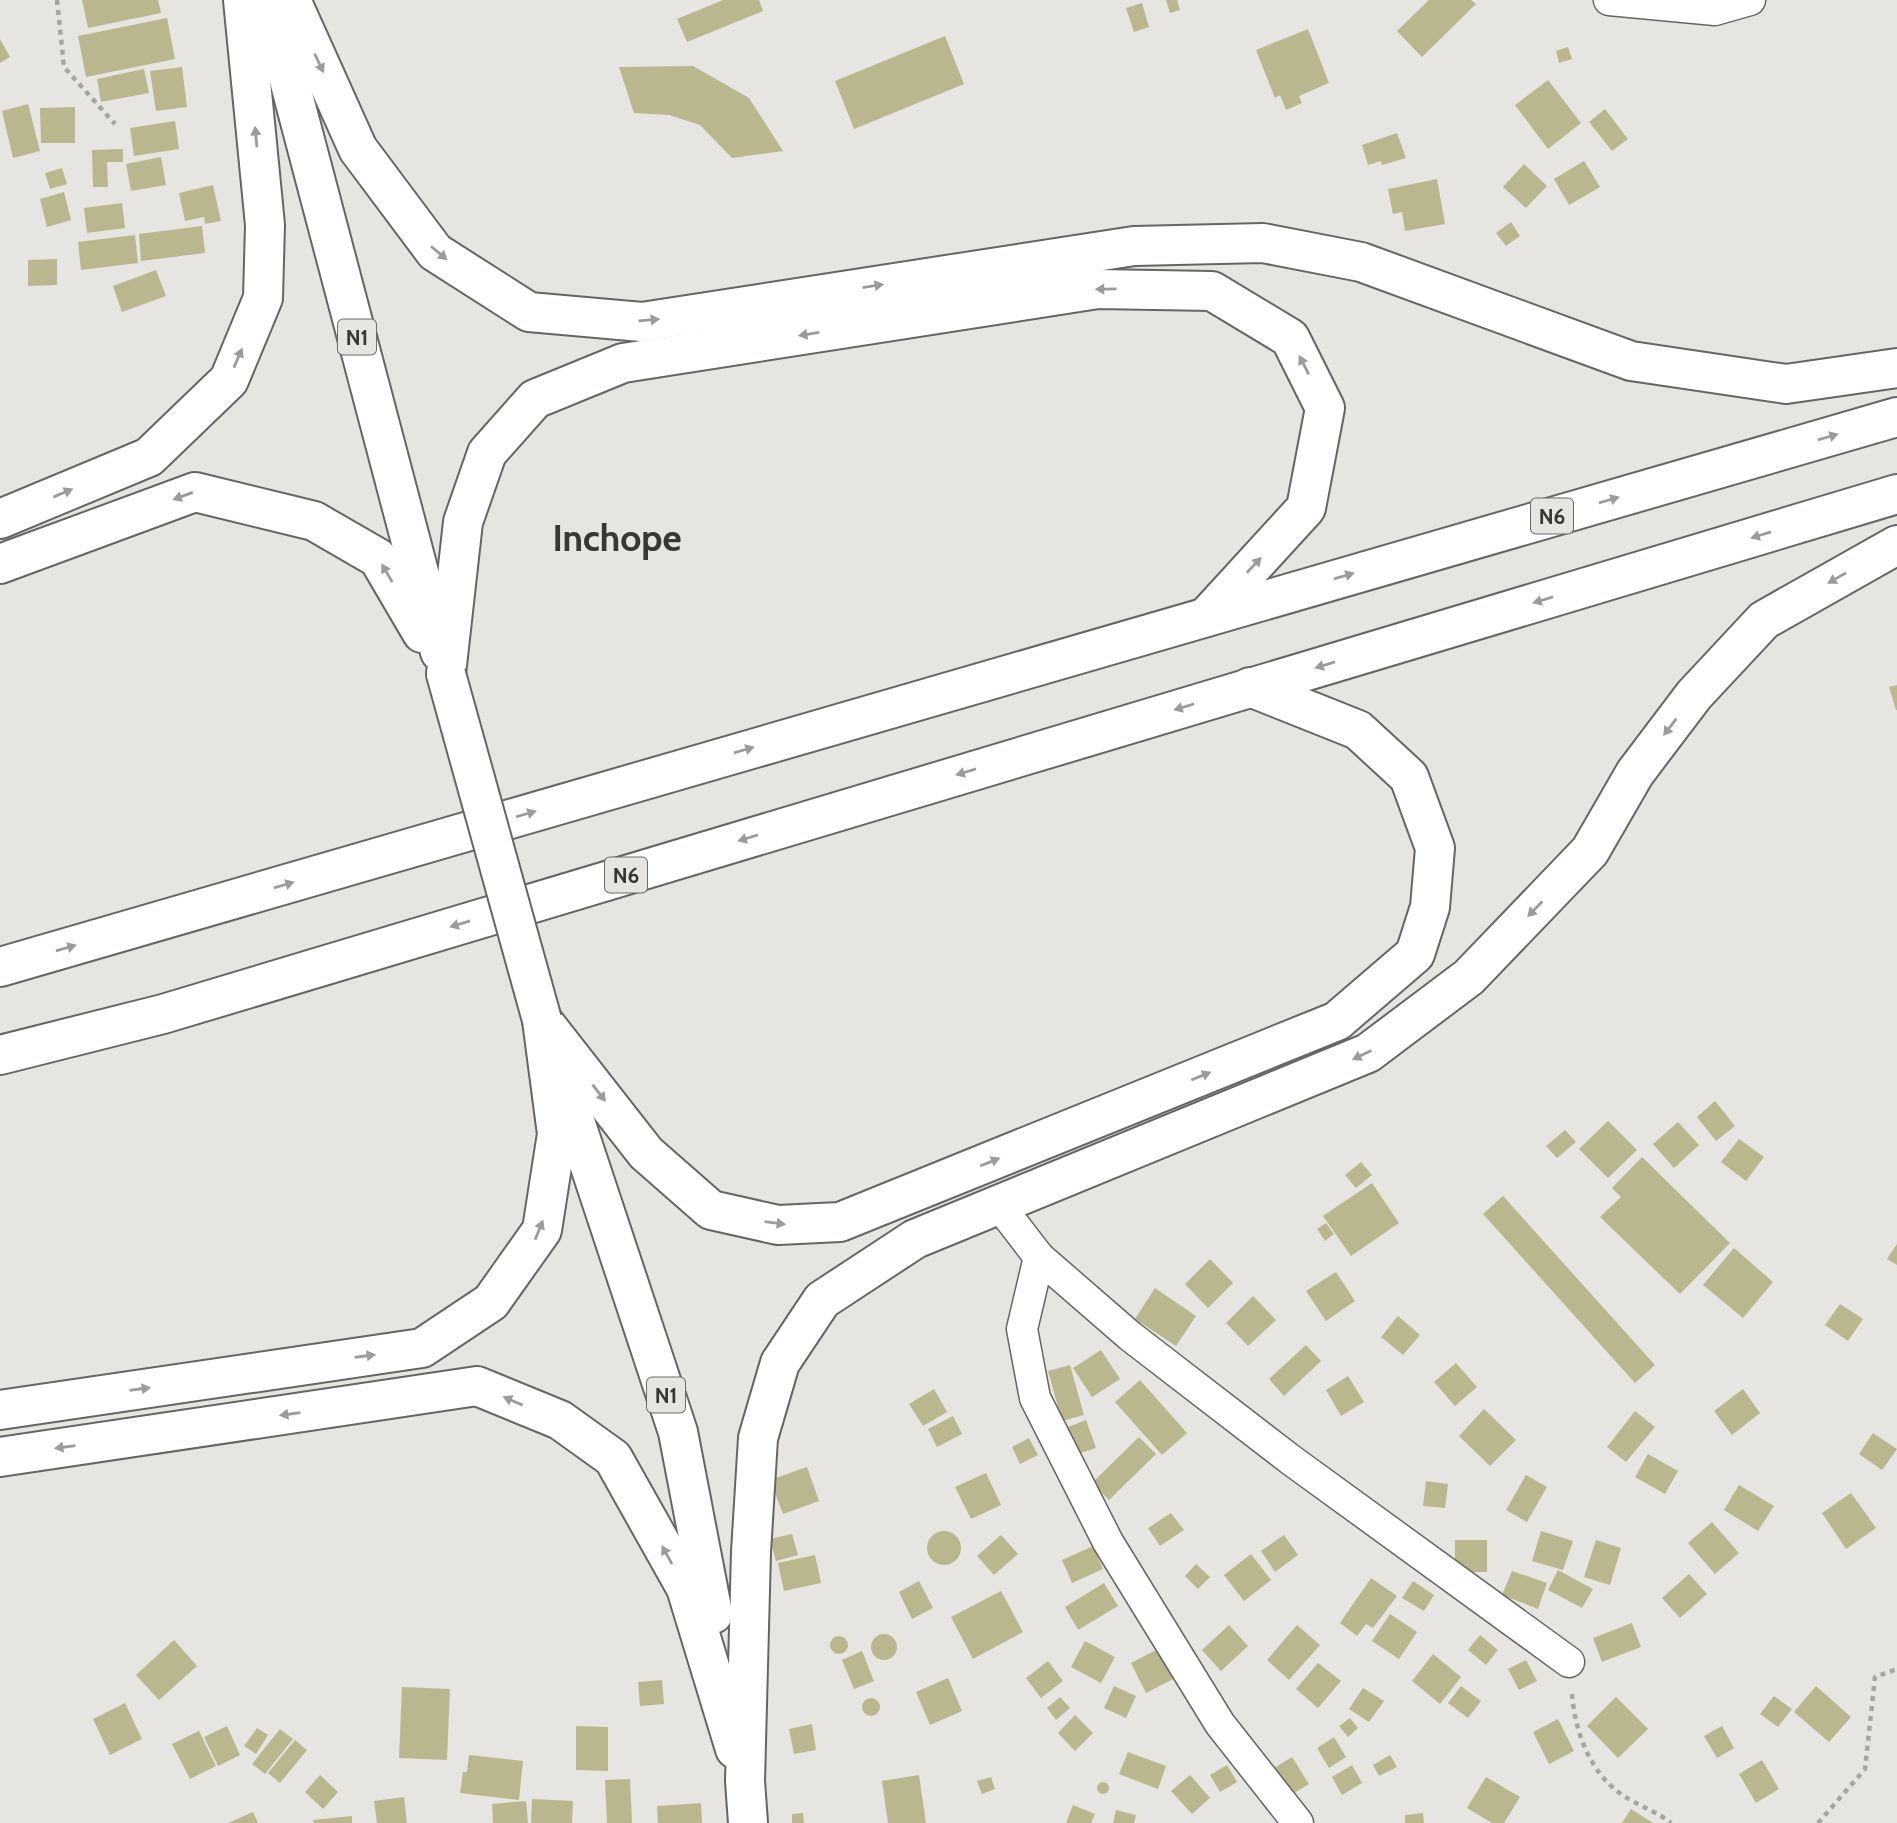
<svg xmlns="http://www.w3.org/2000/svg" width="1897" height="1823" viewBox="0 0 1897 1823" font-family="Cabin,sans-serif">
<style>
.building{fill:#bab78f}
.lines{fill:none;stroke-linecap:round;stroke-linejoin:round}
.minor-casing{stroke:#666563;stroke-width:33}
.trunk-casing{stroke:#666563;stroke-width:42}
.path{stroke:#a5a5a2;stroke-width:4.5;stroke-dasharray:5 5;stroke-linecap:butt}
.minor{stroke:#fff;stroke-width:30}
.trunk{stroke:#fff;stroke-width:38}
.trunk-bridge-casing{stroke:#666563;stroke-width:42;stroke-linecap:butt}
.trunk-bridge{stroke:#fff;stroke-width:38}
.oneway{fill:#9b9b9a}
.labels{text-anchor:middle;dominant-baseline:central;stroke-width:6;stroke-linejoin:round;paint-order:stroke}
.shield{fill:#e6e5e2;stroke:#6c6b69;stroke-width:2}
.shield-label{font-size:21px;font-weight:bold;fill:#373735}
.town-label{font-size:37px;font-weight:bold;fill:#373735;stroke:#e6e5e2}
</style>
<rect width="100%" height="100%" fill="#e6e5e2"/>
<g class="building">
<polygon points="82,0 158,0 161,13 88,28"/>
<polygon points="723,0 759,0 763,11 687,42 677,19"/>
<polygon points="1166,0 1177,0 1180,10 1170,13"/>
<polygon points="1429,0 1471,0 1476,4 1422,57 1397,31"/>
<polygon points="1142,3 1149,27 1134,32 1126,8"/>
<polygon points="167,18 175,59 86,77 78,36"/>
<polygon points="1308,29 1329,83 1299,96 1302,103 1286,110 1280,95 1275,98 1256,50"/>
<polygon points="945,36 964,84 854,129 835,81"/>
<polygon points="0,39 10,57 0,63"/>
<polygon points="1568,47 1572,59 1559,63 1556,51"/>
<polygon points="693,66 749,98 783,151 732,158 700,125 669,115 634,113 619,67"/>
<polygon points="182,67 187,107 156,111 150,71"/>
<polygon points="144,69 149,93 101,102 97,79"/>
<polygon points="1548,80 1581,123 1548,149 1515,105"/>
<polygon points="28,104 40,151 13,158 2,111"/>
<polygon points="75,107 75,143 41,143 40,108"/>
<polygon points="1605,109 1628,139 1612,151 1589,122"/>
<polygon points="175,121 179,149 134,156 130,128"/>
<polygon points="1397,133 1406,158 1382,165 1381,161 1368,165 1362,145"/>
<polygon points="123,149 123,162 107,162 108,187 93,187 92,150"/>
<polygon points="161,157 166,185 131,191 126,164"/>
<polygon points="1584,161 1600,187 1569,205 1554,179"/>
<polygon points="1524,164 1547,186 1526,208 1503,187"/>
<polygon points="62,168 67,184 50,189 45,173"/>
<polygon points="1437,179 1445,224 1405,231 1402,212 1393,214 1388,189"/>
<polygon points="213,185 221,221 205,224 204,217 185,221 179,193"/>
<polygon points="64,192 71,220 47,227 40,199"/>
<polygon points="122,203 125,228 87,233 84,208"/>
<polygon points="1511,222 1520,236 1506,246 1496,233"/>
<polygon points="202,226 205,253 141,261 139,234"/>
<polygon points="135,235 138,263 81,270 78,242"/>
<polygon points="57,259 57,285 28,286 28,260"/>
<polygon points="156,270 166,296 122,312 113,286"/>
<polygon points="1897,685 1897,710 1896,710 1889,687"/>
<polygon points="1715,1101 1735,1126 1716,1141 1697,1117"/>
<polygon points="1608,1121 1637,1150 1608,1178 1579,1149"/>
<polygon points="1678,1122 1699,1145 1674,1168 1653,1144"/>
<polygon points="1565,1130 1576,1142 1557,1158 1546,1146"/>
<polygon points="1739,1139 1764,1157 1746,1181 1721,1162"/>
<polygon points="1642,1157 1730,1243 1680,1294 1600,1217 1621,1197 1612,1188"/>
<polygon points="1361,1162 1372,1175 1356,1188 1345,1175"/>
<polygon points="1372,1183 1399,1223 1351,1256 1323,1216"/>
<polygon points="1503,1196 1655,1365 1635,1383 1483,1214"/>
<polygon points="1326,1223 1334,1234 1325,1241 1317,1229"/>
<polygon points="1897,1244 1897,1265 1887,1259"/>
<polygon points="1734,1248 1773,1282 1743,1318 1703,1285"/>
<polygon points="1210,1259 1233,1283 1208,1308 1185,1284"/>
<polygon points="1336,1272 1355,1301 1326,1321 1306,1291"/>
<polygon points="1155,1288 1196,1316 1176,1346 1135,1319"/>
<polygon points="1253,1296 1276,1320 1248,1346 1226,1323"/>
<polygon points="1840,1304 1863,1319 1848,1341 1825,1325"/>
<polygon points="1398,1316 1420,1335 1403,1355 1381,1337"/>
<polygon points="1306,1345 1321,1361 1284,1396 1269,1379"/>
<polygon points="1101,1350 1120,1379 1092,1397 1073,1368"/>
<polygon points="1456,1363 1477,1387 1455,1406 1434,1382"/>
<polygon points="1070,1365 1084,1415 1062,1421 1048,1371"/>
<polygon points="1348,1376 1364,1402 1341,1416 1326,1390"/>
<polygon points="1140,1380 1187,1433 1162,1455 1115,1402"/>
<polygon points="934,1389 947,1412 923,1426 909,1404"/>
<polygon points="1743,1389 1760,1413 1732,1435 1714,1411"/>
<polygon points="1484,1409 1516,1440 1490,1466 1459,1436"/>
<polygon points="1635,1411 1655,1427 1626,1462 1607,1447"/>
<polygon points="953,1416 962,1434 937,1447 928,1429"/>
<polygon points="1086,1420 1096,1448 1078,1454 1068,1427"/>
<polygon points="1873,1433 1897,1449 1882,1470 1859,1454"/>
<polygon points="1139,1437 1156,1454 1109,1500 1092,1483"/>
<polygon points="1029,1438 1038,1455 1020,1464 1012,1447"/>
<polygon points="1648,1454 1678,1471 1665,1494 1635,1477"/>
<polygon points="807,1467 819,1501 783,1514 770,1480"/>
<polygon points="986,1473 1001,1505 971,1519 955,1487"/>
<polygon points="1526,1475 1547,1487 1527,1522 1506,1510"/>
<polygon points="1426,1481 1448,1484 1445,1508 1423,1506"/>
<polygon points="1739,1485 1774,1506 1758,1531 1724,1510"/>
<polygon points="1851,1493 1876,1528 1846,1549 1822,1513"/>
<polygon points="1171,1513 1184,1530 1160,1546 1148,1528"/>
<polygon points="1712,1522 1739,1553 1715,1574 1688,1543"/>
<polygon points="1541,1531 1573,1541 1563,1570 1532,1561"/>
<circle cx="944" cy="1548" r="17"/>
<polygon points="792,1534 798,1555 776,1561 770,1539"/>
<polygon points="1001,1535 1018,1554 994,1575 977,1556"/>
<polygon points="1284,1535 1298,1555 1275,1572 1261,1551"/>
<rect x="1455" y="1540" width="32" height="32"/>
<polygon points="1596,1540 1621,1548 1610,1585 1584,1577"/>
<polygon points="1093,1546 1103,1569 1072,1583 1062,1560"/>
<polygon points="1251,1554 1271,1580 1244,1601 1224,1575"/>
<polygon points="815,1555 821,1583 784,1591 778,1563"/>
<polygon points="1196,1564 1210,1577 1198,1589 1185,1576"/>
<polygon points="1558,1570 1593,1589 1582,1608 1548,1590"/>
<polygon points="1512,1571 1547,1583 1538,1609 1502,1595"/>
<polygon points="1689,1574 1707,1594 1680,1618 1662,1598"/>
<polygon points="1371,1578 1397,1596 1373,1628 1366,1624 1357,1636 1340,1623"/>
<polygon points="919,1581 933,1608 912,1619 899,1592"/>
<polygon points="1413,1581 1434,1595 1424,1611 1402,1598"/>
<polygon points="1104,1583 1118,1606 1078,1630 1065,1607"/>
<polygon points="1001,1591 1023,1632 973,1659 951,1617"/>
<polygon points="1390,1614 1417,1632 1399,1659 1372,1641"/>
<polygon points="1632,1623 1641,1647 1602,1662 1593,1638"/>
<polygon points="1229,1625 1248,1646 1221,1671 1202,1650"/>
<polygon points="1297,1625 1320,1645 1289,1680 1267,1660"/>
<circle cx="884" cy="1647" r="13"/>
<polygon points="1480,1635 1498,1650 1486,1665 1468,1650"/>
<circle cx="839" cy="1645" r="9"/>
<polygon points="174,1640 197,1666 159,1700 136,1675"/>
<polygon points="1085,1641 1115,1657 1101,1683 1071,1667"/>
<polygon points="1160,1648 1175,1678 1146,1693 1131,1663"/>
<polygon points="862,1651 874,1681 854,1689 842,1660"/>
<polygon points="1433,1654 1461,1677 1440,1704 1412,1681"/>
<polygon points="1526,1660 1537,1681 1519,1690 1508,1669"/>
<polygon points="1048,1661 1063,1681 1041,1698 1026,1678"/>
<polygon points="1318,1663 1341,1681 1318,1708 1296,1689"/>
<polygon points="948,1678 962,1711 930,1725 916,1692"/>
<polygon points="662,1680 664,1704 640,1706 638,1682"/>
<polygon points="1114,1686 1136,1696 1126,1718 1104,1708"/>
<polygon points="1461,1686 1481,1701 1468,1718 1448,1703"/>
<polygon points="1816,1686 1851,1717 1829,1742 1794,1712"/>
<polygon points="402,1687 450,1689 447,1760 399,1758"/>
<polygon points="1363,1688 1384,1701 1369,1722 1349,1709"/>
<polygon points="1774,1696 1792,1709 1778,1727 1760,1714"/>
<polygon points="1060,1697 1070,1708 1056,1720 1047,1708"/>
<polygon points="1616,1697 1648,1729 1618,1758 1587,1726"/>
<circle cx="871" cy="1707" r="9"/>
<polygon points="125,1703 142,1739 110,1755 93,1719"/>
<polygon points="1075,1715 1093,1733 1075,1751 1058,1733"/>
<polygon points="1350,1718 1358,1728 1348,1737 1339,1726"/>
<polygon points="1558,1719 1574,1751 1549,1764 1533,1732"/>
<polygon points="812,1724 816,1750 794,1754 789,1729"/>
<polygon points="227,1726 240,1755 218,1766 204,1737"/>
<polygon points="576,1726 608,1727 608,1771 576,1770"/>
<polygon points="1722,1726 1734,1748 1717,1758 1704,1736"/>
<polygon points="257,1728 268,1735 256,1754 244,1746"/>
<polygon points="280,1729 293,1739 265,1774 252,1764"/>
<polygon points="199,1731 216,1766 190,1779 172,1744"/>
<polygon points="1334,1737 1346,1757 1329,1768 1317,1748"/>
<polygon points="295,1740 307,1750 280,1783 268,1773"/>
<polygon points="1128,1752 1166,1766 1158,1789 1119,1774"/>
<polygon points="469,1755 523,1761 519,1800 460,1793 463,1772 467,1772"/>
<polygon points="1390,1755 1397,1767 1379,1776 1373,1765"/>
<polygon points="1292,1757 1309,1784 1286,1798 1269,1771"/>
<polygon points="1762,1760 1779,1789 1756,1803 1739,1774"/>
<polygon points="1227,1765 1237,1782 1220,1792 1210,1775"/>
<polygon points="1352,1765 1362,1783 1342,1795 1332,1777"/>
<polygon points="320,1775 338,1792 323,1809 305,1792"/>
<polygon points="919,1775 926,1823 888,1823 882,1781"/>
<polygon points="1190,1775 1210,1798 1192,1814 1171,1791"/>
<polygon points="991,1777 995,1789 982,1794 977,1781"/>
<polygon points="1486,1777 1520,1797 1504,1823 1492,1823 1467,1808"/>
<polygon points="630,1779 632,1823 607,1823 605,1780"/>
<circle cx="1103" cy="1788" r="6"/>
<polygon points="404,1797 407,1823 377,1823 374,1801"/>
<polygon points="532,1799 573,1801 572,1823 531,1823"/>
<polygon points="526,1801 528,1823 493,1823 492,1804"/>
<polygon points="701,1803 702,1823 658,1823 657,1806"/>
<polygon points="1073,1805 1095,1814 1091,1823 1066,1823"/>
<polygon points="1631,1809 1653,1823 1622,1823"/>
<polygon points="1116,1810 1136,1815 1134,1823 1113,1823"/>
<polygon points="253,1812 258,1823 228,1823"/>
<polygon points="803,1813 804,1823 792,1823 792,1814"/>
<polygon points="1423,1813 1424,1823 1405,1823 1405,1815"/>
<polygon points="352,1816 352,1823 314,1823 313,1820"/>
</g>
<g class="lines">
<g class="minor-casing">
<g id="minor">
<polyline points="1609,0 1715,10 1750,0"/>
<polyline points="999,1205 1039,1257 1130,1336 1291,1460 1569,1662"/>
<polyline points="1039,1257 1022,1329 1035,1398 1108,1542 1220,1724 1298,1823"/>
</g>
</g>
<g class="trunk-casing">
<g id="trunk">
<polyline points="268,0 440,652"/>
<polyline points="291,0 358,149 435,252 529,312 642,322 1134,246 1263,243 1361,262 1631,361 1786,384 1897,368"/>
<polyline points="0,519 149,457 229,380 263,298 265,225 243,0"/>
<polyline points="0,564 195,492 314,521 378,558 422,633"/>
<polyline points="446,674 463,522 487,453 535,399 623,363 1098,289 1212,291 1290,338 1325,408 1306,508 1208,615"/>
<polyline points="0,967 1897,417"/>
<polyline points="542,1020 646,1153 711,1210 778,1225 840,1222 1337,1021 1415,954 1430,907 1435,848 1409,777 1358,730 1250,687"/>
<polyline points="0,1055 163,1014 1897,494"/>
<polyline points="566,1094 678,1432 713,1614"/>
<polyline points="0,1410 422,1348 491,1302 542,1230 557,1134 542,1020"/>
<polyline points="0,1457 477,1386 560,1420 613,1458 686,1588 735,1749"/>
<polyline points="748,1823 745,1781 751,1552 758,1438 780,1363 822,1300 915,1239 1368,1053 1469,977 1590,851 1635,773 1694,695 1764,620 1897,545"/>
</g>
</g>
<g class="path">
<polyline points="57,0 64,67 115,124"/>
<path d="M1572 1694C1575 1732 1590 1774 1624 1796 1639 1806 1658 1812 1671 1823"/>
<polyline points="1818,1823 1865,1769 1875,1677 1897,1669"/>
</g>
<use href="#minor" class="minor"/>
<use href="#trunk" class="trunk"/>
<g class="trunk-bridge-casing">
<polyline id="trunk-bridge" points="446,674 542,1020"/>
</g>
<use href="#trunk-bridge" class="trunk-bridge"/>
</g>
<defs><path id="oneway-solid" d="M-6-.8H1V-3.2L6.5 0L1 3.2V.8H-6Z" transform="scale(1.75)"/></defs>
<g class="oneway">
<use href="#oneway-solid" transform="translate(319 63) rotate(65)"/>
<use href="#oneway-solid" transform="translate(256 137) rotate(-95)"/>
<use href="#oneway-solid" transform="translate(439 253) rotate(40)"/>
<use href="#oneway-solid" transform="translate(873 286) rotate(-9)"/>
<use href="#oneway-solid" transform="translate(1106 289) rotate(179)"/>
<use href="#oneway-solid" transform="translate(649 320) rotate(-5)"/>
<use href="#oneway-solid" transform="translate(809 334) rotate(171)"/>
<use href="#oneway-solid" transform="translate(238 358) rotate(-67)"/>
<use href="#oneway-solid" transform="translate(1304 365) rotate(-117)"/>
<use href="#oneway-solid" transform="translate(1828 437) rotate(-16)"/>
<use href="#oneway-solid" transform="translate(63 493) rotate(-23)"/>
<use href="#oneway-solid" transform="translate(183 496) rotate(160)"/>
<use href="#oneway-solid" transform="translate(1609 500) rotate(-16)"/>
<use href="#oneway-solid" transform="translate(1761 535) rotate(163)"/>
<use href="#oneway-solid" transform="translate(1254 565) rotate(-47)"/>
<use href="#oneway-solid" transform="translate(387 573) rotate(-120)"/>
<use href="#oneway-solid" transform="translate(1344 576) rotate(-16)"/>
<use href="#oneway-solid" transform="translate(1837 578) rotate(150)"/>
<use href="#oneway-solid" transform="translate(1543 600) rotate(163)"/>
<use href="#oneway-solid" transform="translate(1325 665) rotate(163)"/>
<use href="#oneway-solid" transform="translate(1184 707) rotate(163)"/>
<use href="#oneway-solid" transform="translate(1670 727) rotate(127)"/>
<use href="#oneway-solid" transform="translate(744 750) rotate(-16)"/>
<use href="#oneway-solid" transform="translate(966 772) rotate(163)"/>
<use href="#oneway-solid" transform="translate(526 814) rotate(-16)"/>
<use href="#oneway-solid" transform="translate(748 838) rotate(163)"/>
<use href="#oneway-solid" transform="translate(284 885) rotate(-16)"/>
<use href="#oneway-solid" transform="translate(1535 909) rotate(134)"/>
<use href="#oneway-solid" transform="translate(460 924) rotate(163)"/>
<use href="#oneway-solid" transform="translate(66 948) rotate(-16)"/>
<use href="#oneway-solid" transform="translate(1362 1055) rotate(154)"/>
<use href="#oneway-solid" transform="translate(1201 1076) rotate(-22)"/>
<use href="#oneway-solid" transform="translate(599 1093) rotate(52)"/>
<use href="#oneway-solid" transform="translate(990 1162) rotate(-22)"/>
<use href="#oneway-solid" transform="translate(775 1223) rotate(7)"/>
<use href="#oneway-solid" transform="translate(539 1230) rotate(-68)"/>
<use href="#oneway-solid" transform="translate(365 1356) rotate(-8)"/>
<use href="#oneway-solid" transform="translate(140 1389) rotate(-8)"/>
<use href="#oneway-solid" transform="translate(513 1401) rotate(-157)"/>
<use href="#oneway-solid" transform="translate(290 1414) rotate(172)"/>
<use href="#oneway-solid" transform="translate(65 1447) rotate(172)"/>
<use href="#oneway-solid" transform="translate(667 1555) rotate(-119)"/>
</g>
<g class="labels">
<g class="shield">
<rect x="338" y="319.5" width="38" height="35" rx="5"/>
<rect x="1531" y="498.5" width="42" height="35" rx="5"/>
<rect x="605" y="857.5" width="42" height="35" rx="5"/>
<rect x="647" y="1377.5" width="38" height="35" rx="5"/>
</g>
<g class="shield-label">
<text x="357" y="337">N1</text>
<text x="1552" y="516">N6</text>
<text x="626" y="875">N6</text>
<text x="666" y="1395">N1</text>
</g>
<g class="town-label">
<text x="617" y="537">Inchope</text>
</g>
</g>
</svg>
